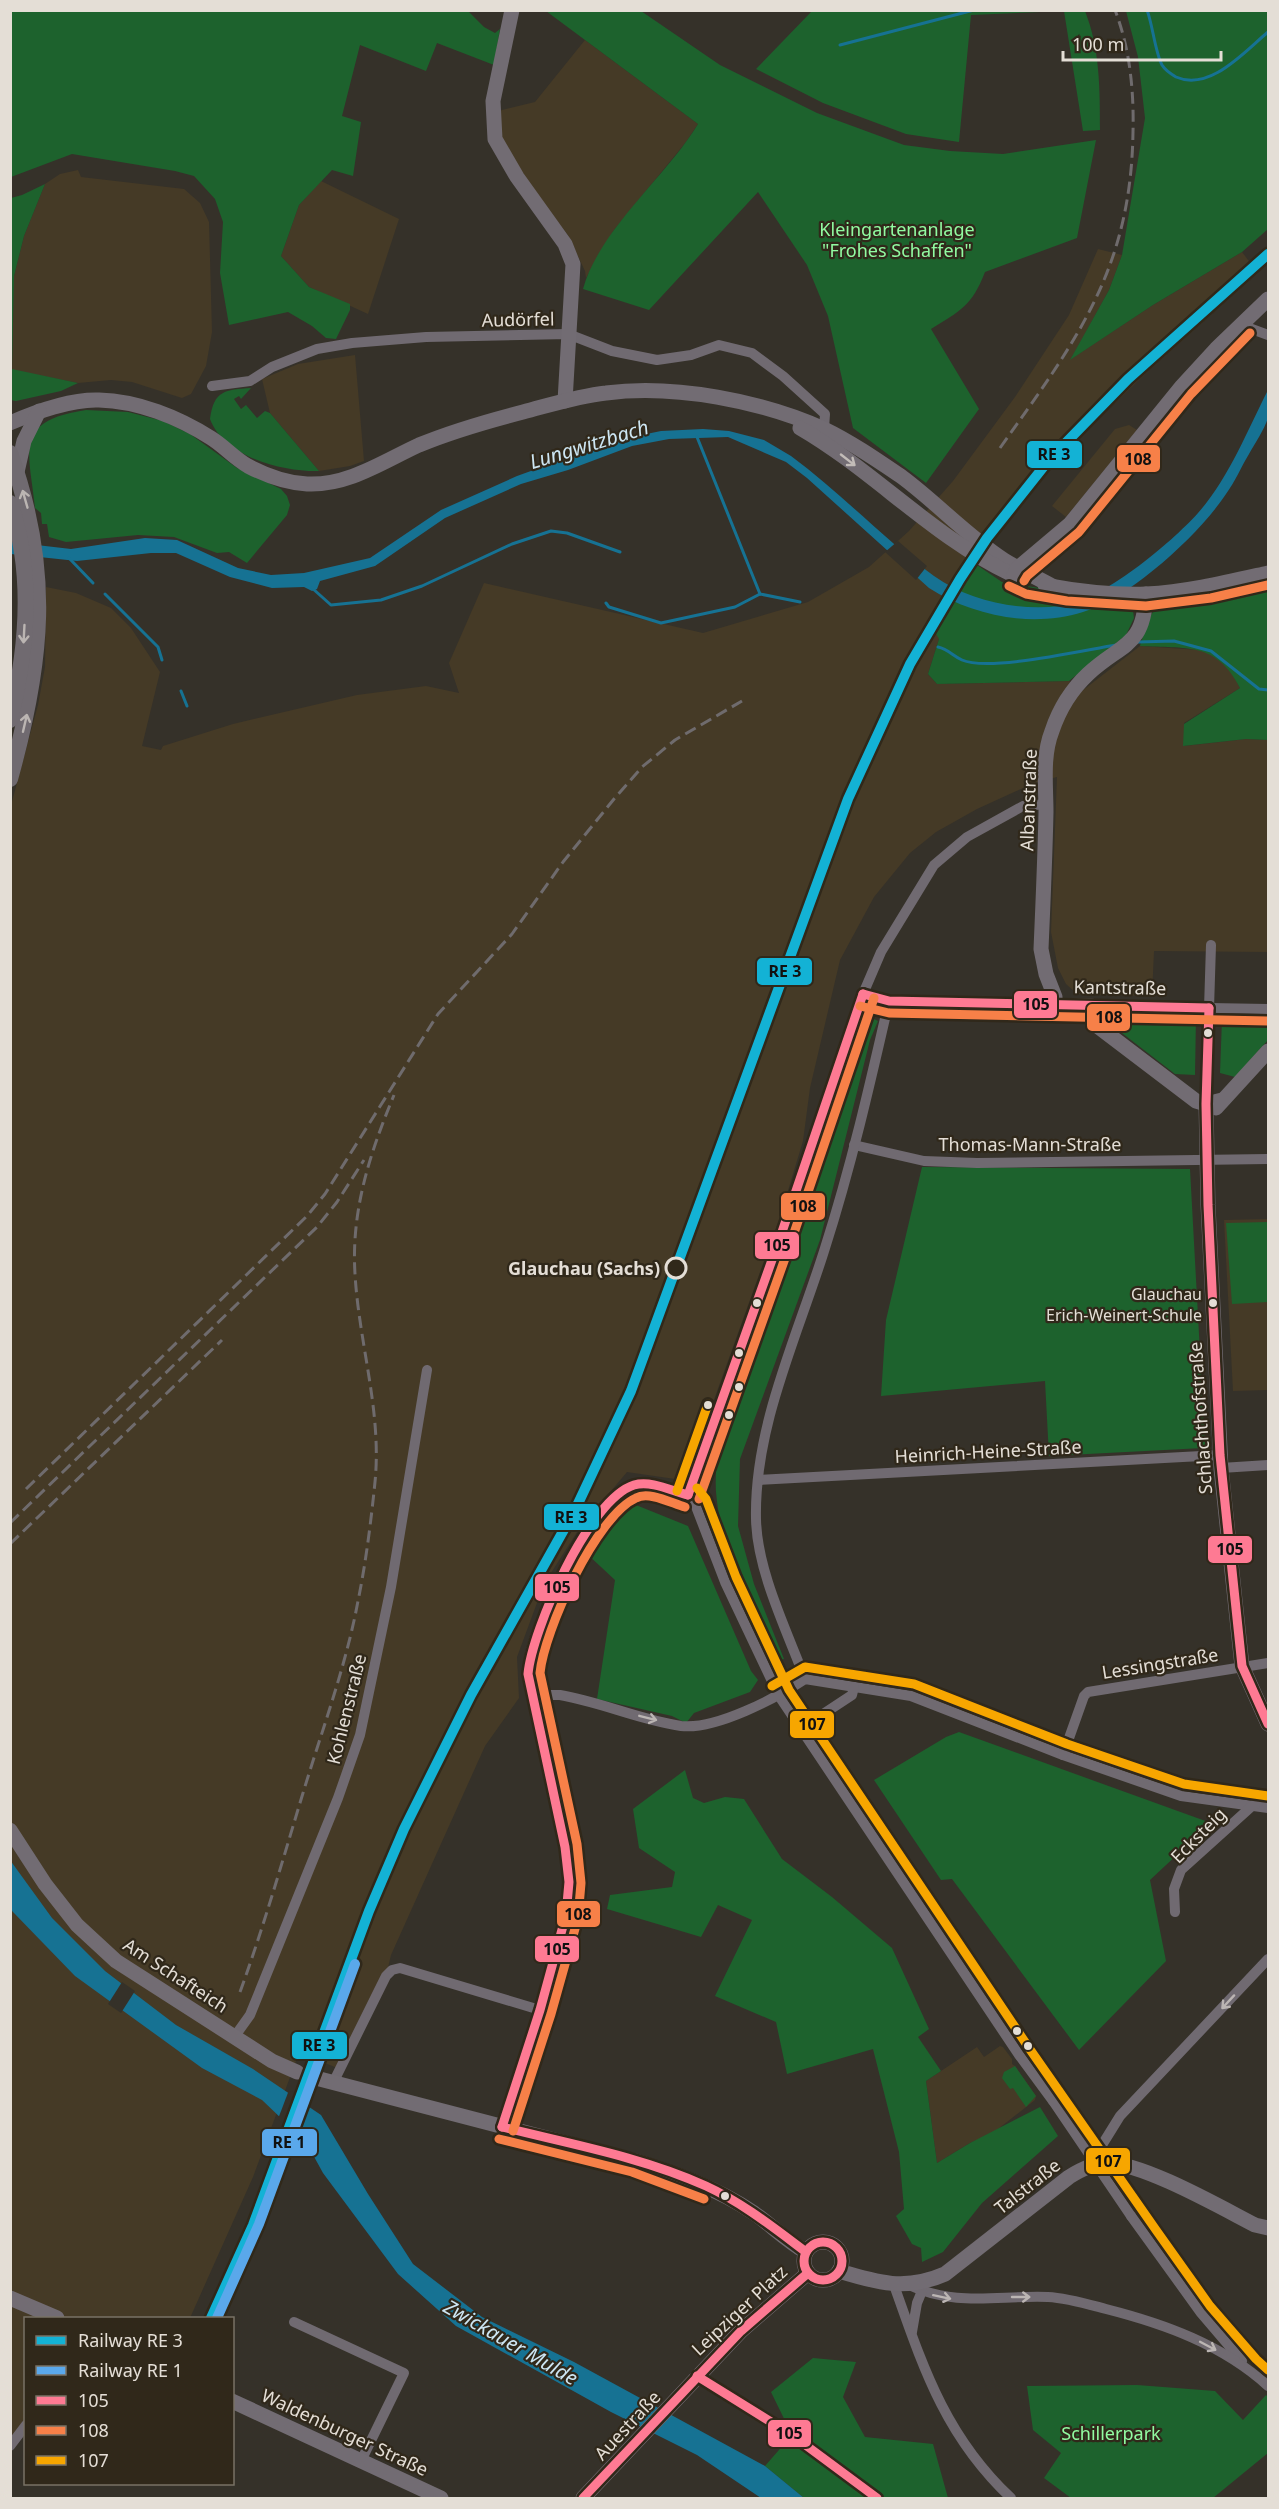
<svg xmlns="http://www.w3.org/2000/svg" width="1279" height="2509" viewBox="0 0 1279 2509" font-family="'Noto Sans',sans-serif">
<style>
.built{fill:#453a26}
.green{fill:#1d622d}
.water{fill:#167293}
.pier{fill:#353129}
.lines{fill:none;stroke-linecap:round;stroke-linejoin:round}
.stream{stroke:#167293;stroke-width:3}
.street{stroke:#706a71;stroke-width:10}
.secondary{stroke:#726c73;stroke-width:15}
.primary{stroke:#706a70;stroke-width:16}
.rail{stroke:#6f6b6d;stroke-width:3;stroke-dasharray:12 6;stroke-linecap:butt}
.street-bridge{stroke:#706a71;stroke-width:10}
.bus-1-casing{stroke:#30281a;stroke-width:14}
.bus-2-casing{stroke:#30281a;stroke-width:14}
.bus-3-casing{stroke:#30281a;stroke-width:14}
.bus-1{stroke:#fe7a93;stroke-width:9}
.bus-2{stroke:#f78048;stroke-width:9}
.bus-3{stroke:#f7a600;stroke-width:9}
.rail-1-casing{stroke:#30281a;stroke-width:15}
.rail-2-casing{stroke:#30281a;stroke-width:15}
.rail-1{stroke:#13b2d5;stroke-width:10}
.rail-2{stroke:#5aa8eb;stroke-width:10}
.oneway{stroke:#c2bcb8}
.oneway2{stroke:#bbb5b2}
.oneway3{stroke:#bbb5b3}
.bus-dot{fill:#e4ded6;stroke:#30281a;stroke-width:2}
.stop-dot{fill:#30281a;stroke:#e4ded6;stroke-width:3}
.labels{text-anchor:middle;dominant-baseline:central;stroke-width:4.5;stroke-linejoin:round;paint-order:stroke}
.bus-label{font-size:16px;fill:#e4ded6;stroke:#30281a;text-anchor:end}
.park-label{font-size:18px;fill:#91fba1;stroke:#30281a}
.street-label{font-size:18px;fill:#e4ded6;stroke:#30281a}
.stop-label{font-size:18px;font-weight:bold;fill:#e4ded6;stroke:#30281a;text-anchor:end}
.water-label{font-size:20px;font-style:italic;fill:#cde6f3;stroke:#30281a}
.line-badge{stroke:#30281a;stroke-width:2}
.pale-badge-label{font-size:16px;text-anchor:middle;font-weight:bold;fill:#111}
</style>
<rect width="100%" height="100%" fill="#353129"/>
<g class="built">
<polygon points="585,40 698,124 686,142 614,230 586,278 585,271 568,235 522,176 502,141 498,111 535,102"/>
<polygon points="78,170 81,177 184,189 200,203 209,222 212,332 206,366 191,394 182,398 132,382 111,380 78,383 12,370 14,276 24,236 45,184 60,174"/>
<polygon points="321,181 399,219 368,314 309,287 281,256 299,205"/>
<polygon points="1098,249 1122,255 1109,290 1071,359 1153,305 1242,252 1258,273 1147,372 1067,450 994,536 974,563 939,639 928,674 937,684 1069,681 1082,691 1140,646 1200,650 1212,654 1230,668 1240,688 1184,723 1184,746 1246,739 1268,740 1268,952 1154,951 1152,996 1077,994 1066,984 1058,968 1051,932 1057,777 1034,783 977,809 936,832 910,853 874,897 840,960 810,1088 803,1141 780,1217 690,1466 684,1474 675,1479 627,1472 579,1529 544,1584 517,1657 519,1698 485,1746 391,1955 386,1976 340,2069 299,2053 253,2177 190,2318 26,2318 25,2422 11,2443 10,809 38,705 45,667 46,587 76,593 111,608 131,628 160,672 142,746 161,750 163,746 233,724 357,695 426,686 459,693 449,663 484,583 703,633 808,602 869,567 909,531 953,481 1015,397 1069,315"/>
<polygon points="355,355 364,461 350,466 319,471 270,413 262,379 298,364"/>
<polygon points="1129,425 1137,430 1066,517 1052,506 1115,429"/>
<polygon points="1268,1219 1268,1390 1233,1391 1224,1220"/>
<polygon points="1000,2046 1003,2047 1012,2059 1012,2064 1015,2066 1036,2096 1035,2100 993,2133 970,2143 937,2163 926,2081 977,2047 984,2057"/>
</g>
<g class="green">
<polygon points="467,10 484,27 495,33 500,29 494,65 437,43 426,71 360,45 342,116 361,122 353,176 332,170 299,205 281,256 309,287 350,304 350,310 336,339 326,338 312,326 288,312 229,325 220,273 223,222 215,199 194,176 175,171 72,154 11,177 10,11"/>
<path d="M546 11H641L720 65 817 113 904 145 950 151 1003 154 1096 140 1077 238 985 272C972 306 960 311 931 329L979 409 926 483 853 428 828 316 807 265 758 192 649 310 583 289C599 230 666 177 698 124Z"/>
<path d="M812 11H1085C1100 49 1100 89 1100 130L1083 131 1064 11 971 15 959 142 906 134 823 103 756 69Z"/>
<polygon points="1126,11 1268,11 1268,229 1242,252 1153,305 1070,360 1109,290 1122,255 1145,118 1138,57"/>
<polygon points="45,184 24,236 14,276 12,369 78,383 61,391 16,401 10,400 11,198 22,195"/>
<path d="M251 388 241 399 239 396 234 399 241 409 246 405 257 418 265 411 270 413 319 471C283 472 224 457 210 419 214 390 225 390 251 388Z"/>
<path d="M86 410 128 412 163 421 190 434 237 468 281 489 287 496 290 505 287 515 247 563 229 552 217 553 174 537 138 535 66 542 49 537 47 524H42L41 513 35 508C29 450 13 421 86 410Z"/>
<polygon points="974,563 1002,582 1132,603 1134,618 1126,635 1069,681 937,684 928,674 939,639 934,630"/>
<path d="M1268 581V740L1246 739 1183 746 1184 724 1240 688C1216 641 1186 649 1140 646 1145 631 1151 605 1166 599L1236 589Z"/>
<polygon points="1113,1015 1196,1017 1195,1075 1175,1074 1109,1023 1109,1018"/>
<polygon points="1268,1018 1268,1040 1235,1077 1220,1073 1222,1019"/>
<path d="M874 1019 878 1021 870 1040 820 1240 740 1459 738 1526 754 1584 784 1659 772 1662C747 1610 721 1549 716 1492 715 1477 717 1461 717 1445L861 1030 863 1026Z"/>
<polygon points="922,1167 1190,1169 1205,1444 1203,1448 1049,1456 1045,1381 881,1396 886,1320"/>
<polygon points="1268,1222 1268,1302 1232,1304 1226,1223"/>
<polygon points="636,1505 688,1526 751,1671 758,1680 750,1692 694,1713 686,1723 672,1716 597,1699 615,1580 586,1553 603,1530 624,1506"/>
<polygon points="959,1732 1211,1823 1150,1880 1166,1961 1079,2050 952,1879 941,1880 874,1780 946,1737"/>
<polygon points="685,1770 693,1798 704,1803 725,1797 744,1799 782,1859 832,1897 892,1948 929,2029 918,2037 941,2071 926,2081 937,2163 970,2143 1040,2107 1058,2136 982,2203 943,2252 922,2262 921,2248 912,2244 896,2216 904,2209 899,2152 873,2049 787,2074 776,2022 715,1996 752,1920 718,1905 701,1937 607,1909 610,1895 672,1887 675,1872 639,1848 633,1809"/>
<polygon points="1015,2066 1036,2096 1026,2107 1013,2088 1010,2089 1002,2078 1004,2072"/>
<polygon points="813,2358 856,2362 843,2397 865,2437 933,2444 948,2498 804,2498 765,2466 792,2435 771,2392"/>
<polygon points="1137,2385 1215,2391 1243,2420 1266,2395 1268,2397 1268,2453 1213,2498 1071,2498 1044,2478 1061,2453 1033,2430 1027,2386"/>
</g>
<g class="water">
<path d="M1268 390C1268 399 1270 410 1268 418 1264 430 1255 443 1249 454 1241 467 1235 482 1226 494 1199 535 1130 598 1083 612 1032 628 973 616 929 588L807 478 786 462 728 437 669 439 632 446 568 470 521 484 445 518 375 566 320 581 317 589 312 591 304 587 272 588 230 577 176 553H151L77 561 11 554V542L71 549 145 538 177 540 238 568 271 575 304 573 370 558 441 510 517 476 617 440 661 431 703 429 729 431 764 440 791 456C841 493 885 540 934 576 969 601 1017 611 1060 606 1101 602 1171 543 1198 513 1229 478 1247 431 1268 390Z"/>
<polygon points="10,1860 52,1918 105,1971 176,2025 253,2069 321,2115 368,2194 413,2264 482,2317 574,2362 765,2466 804,2498 761,2498 697,2455 611,2412 456,2326 398,2274 323,2173 306,2142 262,2100 202,2068 75,1976 13,1912 10,1908"/>
</g>
<g class="pier">
<polygon points="898,541 927,566 916,580 885,552"/>
<polygon points="122,1982 135,1991 121,2013 108,2004"/>
<polygon points="289,2090 305,2100 293,2134 278,2119"/>
</g>
<g class="lines">
<g class="stream">
<path d="M1147 10C1153 26 1155 52 1162 65 1165 70 1171 74 1176 77 1210 92 1245 51 1268 32"/>
<polyline points="840,45 974,10"/>
<polyline points="697,437 760,594"/>
<polyline points="69,558 93,583"/>
<polyline points="312,588 331,605 381,600 422,586 512,544 551,531 567,533 620,552"/>
<polyline points="105,594 158,647 162,660"/>
<polyline points="606,603 609,607 661,623 735,607 760,594 800,602"/>
<polyline points="1138,642 1174,641 1211,651 1259,689 1268,690"/>
<path d="M938 647C948 649 953 656 962 660 989 672 1084 650 1116 645"/>
<polyline points="181,691 187,706"/>
</g>
<g class="street">
<polyline points="1241,325 1268,335"/>
<polyline points="212,386 250,381 272,367 317,349 352,343 426,337 568,334 612,351 657,360 691,355 719,345 752,353 783,376 825,414 824,429"/>
<polyline points="863,994 889,1001 1055,1006"/>
<polyline points="1091,1006 1268,1009"/>
<polyline points="1206,1104 1211,945"/>
<polyline points="854,1145 924,1161 977,1163 1268,1159"/>
<polyline points="1221,1468 1268,1465"/>
<polyline points="758,1480 1220,1455"/>
<polyline points="688,1495 782,1232 863,994 881,952 934,865 967,837 1023,806 1046,804"/>
<polyline points="688,1495 695,1504 725,1582 779,1696 1019,2055 1053,2101"/>
<path d="M805 1679C787 1631 757 1571 756 1519 754 1426 798 1335 825 1248 851 1167 870 1084 889 1001"/>
<path d="M533 1700 547 1695H560C601 1702 640 1720 681 1726 716 1730 776 1698 805 1679L911 1696 1063 1755 1181 1796 1268 1808"/>
<polyline points="802,1728 852,1695 854,1687"/>
<polyline points="1063,1755 1084,1696 1088,1692 1268,1663"/>
<polyline points="1175,1912 1174,1889 1181,1870 1252,1806 1268,1796"/>
<polyline points="235,2036 250,2015 338,1798 360,1735 391,1587 427,1370"/>
<polyline points="333,2083 386,1976 392,1970 400,1968 540,2010"/>
<path d="M502 2127 540 2010 566 1915 569 1882 565 1847 528 1674C524 1636 597 1495 633 1485 651 1481 671 1491 688 1495"/>
<polyline points="1089,2166 1120,2116 1268,1959"/>
<polyline points="1131,2216 1201,2313 1242,2361"/>
<path d="M894 2285C923 2367 945 2436 1011 2498"/>
<path d="M909 2285C955 2307 998 2295 1048 2297 1067 2298 1087 2304 1106 2309 1165 2324 1223 2345 1268 2386"/>
<polyline points="294,2322 404,2373 361,2461"/>
<polyline points="912,2332 917,2303 922,2291"/>
<polyline points="697,2376 792,2435 877,2498"/>
<polyline points="10,2446 26,2425"/>
</g>
<g class="secondary">
<polyline points="512,10 493,101 495,139 517,177 565,244 573,264 565,401"/>
<path d="M10 423C35 412 72 399 99 400 138 401 178 417 211 438 224 446 234 458 248 466 265 475 287 483 307 484 348 486 384 461 419 445 453 431 488 421 523 412 550 405 578 396 606 393 674 384 762 401 824 429 851 442 877 460 902 477 937 503 967 536 1004 560 1020 570 1038 578 1054 587"/>
<path d="M800 428C874 471 933 537 1011 574"/>
<polyline points="17,472 24,441 39,411"/>
<polyline points="1014,575 1018,568 1070,524 1182,386 1216,349 1268,299"/>
<path d="M1045 585C1077 591 1114 595 1146 594 1187 592 1228 582 1268 573"/>
<path d="M1146 594C1144 648 1121 643 1088 674 1072 689 1059 710 1052 731 1042 756 1046 786 1046 812 1045 858 1043 904 1041 949L1046 974 1055 997V1006H1091L1096 1025 1196 1101 1206 1104 1222 1100"/>
<polyline points="1206,1104 1208,1205 1221,1468 1242,1666 1268,1724"/>
<polyline points="1216,1108 1268,1051"/>
<polyline points="10,1830 45,1884 77,1925 116,1961 272,2061 297,2072"/>
<path d="M312 2077 635 2161C676 2174 717 2188 754 2213 772 2226 787 2241 806 2252"/>
<circle cx="823" cy="2261" r="19"/>
<path d="M839 2271C878 2283 906 2291 945 2274L1069 2177C1080 2170 1093 2163 1107 2163 1143 2163 1220 2207 1255 2225L1268 2228"/>
<polyline points="10,2298 57,2318"/>
<polyline points="232,2401 441,2498"/>
<polyline points="583,2498 741,2331 808,2273"/>
</g>
<g class="primary">
<path d="M10 453C52 570 43 661 10 779"/>
<path d="M10 503C34 572 27 651 10 720"/>
</g>
<g class="rail">
<path d="M1000 448C1076 341 1131 270 1133 132 1134 91 1130 49 1115 10"/>
<polyline points="26,1489 307,1216 325,1194 438,1014 512,934 563,862 614,799 642,767 675,740 742,701"/>
<polyline points="10,1523 317,1227 337,1202 364,1160"/>
<polyline points="10,1544 222,1340"/>
<path d="M240 1992C264 1926 283 1859 303 1793 322 1730 346 1666 358 1601 366 1562 371 1521 375 1482 382 1411 359 1344 355 1274 351 1210 370 1153 394 1095"/>
</g>
<polyline class="street-bridge" points="1053,2101 1131,2216"/>
<g class="bus-1-casing">
<g id="bus-1">
<polyline points="863,994 889,1001 1209,1008"/>
<polyline points="1209,1008 1206,1104 1208,1205 1220,1455 1242,1666 1268,1724"/>
<polyline points="688,1495 782,1232 863,994"/>
<path d="M502 2127 540 2010 566 1915 569 1882 565 1847 528 1674C532 1630 589 1499 634 1485 651 1480 672 1491 688 1495"/>
<path d="M502 2127C570 2144 642 2157 706 2186 743 2203 774 2228 806 2252"/>
<circle cx="823" cy="2261" r="19"/>
<polyline points="697,2376 792,2435 877,2498"/>
<polyline points="583,2498 741,2331 808,2273"/>
</g>
</g>
<g class="bus-2-casing">
<g id="bus-2">
<polyline points="1024,581 1027,576 1079,532 1191,394 1250,333"/>
<polyline points="1009,586 1026,594 1067,601 1146,606 1211,598 1268,585"/>
<polyline points="860,1006 889,1013 1268,1021"/>
<polyline points="699,1499 793,1236 874,998"/>
<path d="M513 2131 551 2014 578 1918 581 1883 577 1844 540 1673C544 1631 596 1516 636 1498 649 1491 671 1503 685 1507"/>
<polyline points="499,2139 632,2172 704,2199"/>
</g>
</g>
<g class="bus-3-casing">
<g id="bus-3">
<polyline points="697,1488 706,1499 736,1577 789,1690 1029,2048 1156,2230 1210,2306 1256,2359 1268,2370"/>
<polyline points="677,1491 708,1404"/>
<polyline points="772,1686 805,1667 914,1684 1067,1744 1184,1784 1268,1796"/>
</g>
</g>
<use href="#bus-1" class="bus-1"/>
<use href="#bus-2" class="bus-2"/>
<use href="#bus-3" class="bus-3"/>
<g class="rail-1-casing">
<polyline id="rail-1" points="211,2318 253,2225 369,1911 404,1829 471,1695 575,1510 631,1391 848,799 910,664 960,579 987,538 1049,460 1128,379 1268,254"/>
</g>
<g class="rail-2-casing">
<polyline id="rail-2" points="217,2318 259,2224 355,1964"/>
</g>
<use href="#rail-1" class="rail-1"/>
<use href="#rail-2" class="rail-2"/>
</g>
<defs><path id="oneway-shaft" d="M-6 0H5M1.5-3L5.5 0L1.5 3" fill="none" stroke-width="1.6" stroke-linecap="round" stroke-linejoin="round" transform="scale(1.5)"/></defs>
<use class="oneway" href="#oneway-shaft" transform="translate(848 460) rotate(38)"/>
<g class="oneway2">
<use href="#oneway-shaft" transform="translate(25 499) rotate(-106)"/>
<use href="#oneway-shaft" transform="translate(24 634) rotate(93)"/>
<use href="#oneway-shaft" transform="translate(25 723) rotate(-77)"/>
</g>
<g class="oneway3">
<use href="#oneway-shaft" transform="translate(648 1718) rotate(14)"/>
<use href="#oneway-shaft" transform="translate(1228 2002) rotate(133)"/>
<use href="#oneway-shaft" transform="translate(942 2297) rotate(12)"/>
<use href="#oneway-shaft" transform="translate(1021 2297)"/>
<use href="#oneway-shaft" transform="translate(1208 2346) rotate(28)"/>
</g>
<g class="bus-dot">
<circle cx="1208" cy="1033" r="5"/>
<circle cx="757" cy="1303" r="5"/>
<circle cx="1213" cy="1303" r="5"/>
<circle cx="739" cy="1353" r="5"/>
<circle cx="739" cy="1387" r="5"/>
<circle cx="708" cy="1405" r="5"/>
<circle cx="729" cy="1415" r="5"/>
<circle cx="1017" cy="2031" r="5"/>
<circle cx="1028" cy="2046" r="5"/>
<circle cx="725" cy="2196" r="5"/>
</g>
<circle class="stop-dot" cx="676" cy="1268" r="10"/>
<g class="labels">
<g class="bus-label">
<text x="1202" y="1294">Glauchau<tspan x="1202" dy="21">Erich-Weinert-Schule</tspan></text>
</g>
<g class="park-label">
<text x="897" y="229">Kleingartenanlage<tspan x="897" dy="21">"Frohes Schaffen"</tspan></text>
<text x="1111" y="2433">Schillerpark</text>
</g>
<g class="street-label">
<text transform="translate(518 319) rotate(-1)">Audörfel</text>
<text transform="translate(1028 800) rotate(-88)">Albanstraße</text>
<text transform="translate(1120 987) rotate(1)">Kantstraße</text>
<text x="1030" y="1144">Thomas-Mann-Straße</text>
<text transform="translate(1200 1418) rotate(-94)">Schlachthofstraße</text>
<text transform="translate(988 1451) rotate(-3)">Heinrich-Heine-Straße</text>
<text transform="translate(1160 1663) rotate(-9)">Lessingstraße</text>
<text transform="translate(346 1709) rotate(-76)">Kohlenstraße</text>
<text transform="translate(1198 1835) rotate(-45)">Ecksteig</text>
<text transform="translate(176 1975) rotate(33)">Am Schafteich</text>
<text transform="translate(1027 2186) rotate(-38)">Talstraße</text>
<text transform="translate(739 2310) rotate(-43)">Leipziger Platz</text>
<text transform="translate(627 2425) rotate(-47)">Auestraße</text>
<text transform="translate(345 2432) rotate(25)">Waldenburger Straße</text>
</g>
<g class="stop-label">
<text x="660" y="1268">Glauchau (Sachs)</text>
</g>
<g class="water-label">
<text transform="translate(589 444) rotate(-17)">Lungwitzbach</text>
<text transform="translate(511 2342) rotate(30)">Zwickauer Mulde</text>
</g>
</g>
<g class="line-badge">
<rect x="1026" y="440" width="57" height="29" rx="6" fill="#13b2d5"/>
<rect x="1116" y="444" width="45" height="29" rx="6" fill="#f78048"/>
<rect x="756" y="957" width="57" height="29" rx="6" fill="#13b2d5"/>
<rect x="1013" y="990" width="45" height="29" rx="6" fill="#fe7a93"/>
<rect x="1086" y="1003" width="45" height="29" rx="6" fill="#f78048"/>
<rect x="780" y="1192" width="46" height="29" rx="6" fill="#f78048"/>
<rect x="754" y="1231" width="46" height="29" rx="6" fill="#fe7a93"/>
<rect x="543" y="1503" width="57" height="28" rx="6" fill="#13b2d5"/>
<rect x="1207" y="1535" width="46" height="29" rx="6" fill="#fe7a93"/>
<rect x="534" y="1573" width="46" height="29" rx="6" fill="#fe7a93"/>
<rect x="789" y="1710" width="46" height="29" rx="6" fill="#f7a600"/>
<rect x="556" y="1900" width="45" height="28" rx="6" fill="#f78048"/>
<rect x="534" y="1935" width="46" height="28" rx="6" fill="#fe7a93"/>
<rect x="291" y="2031" width="57" height="29" rx="6" fill="#13b2d5"/>
<rect x="261" y="2128" width="57" height="29" rx="6" fill="#5aa8eb"/>
<rect x="1085" y="2147" width="46" height="28" rx="6" fill="#f7a600"/>
<rect x="767" y="2419" width="45" height="29" rx="6" fill="#fe7a93"/>
</g>
<g class="pale-badge-label">
<text x="1054" y="460">RE 3</text>
<text x="1138" y="465">108</text>
<text x="785" y="977">RE 3</text>
<text x="1036" y="1010">105</text>
<text x="1109" y="1023">108</text>
<text x="803" y="1212">108</text>
<text x="777" y="1251">105</text>
<text x="571" y="1523">RE 3</text>
<text x="1230" y="1555">105</text>
<text x="557" y="1593">105</text>
<text x="812" y="1730">107</text>
<text x="578" y="1920">108</text>
<text x="557" y="1955">105</text>
<text x="319" y="2051">RE 3</text>
<text x="289" y="2148">RE 1</text>
<text x="1108" y="2167">107</text>
<text x="789" y="2439">105</text>
</g>
<rect width="1279" height="2509" fill="none" stroke="#e4ded6" stroke-width="24"/>
<rect x="24" y="2317" width="210" height="168" fill="#30281a" stroke="#787165" stroke-width="1.5"/>
<rect x="36" y="2336" width="30" height="9" fill="#13b2d5" stroke="#787165" stroke-width="1.5"/>
<text x="78" y="2347" font-size="18" fill="#e4ded6">Railway RE 3</text>
<rect x="36" y="2366" width="30" height="9" fill="#5aa8eb" stroke="#787165" stroke-width="1.5"/>
<text x="78" y="2377" font-size="18" fill="#e4ded6">Railway RE 1</text>
<rect x="36" y="2396" width="30" height="9" fill="#fe7a93" stroke="#787165" stroke-width="1.5"/>
<text x="78" y="2407" font-size="18" fill="#e4ded6">105</text>
<rect x="36" y="2426" width="30" height="9" fill="#f78048" stroke="#787165" stroke-width="1.5"/>
<text x="78" y="2437" font-size="18" fill="#e4ded6">108</text>
<rect x="36" y="2456" width="30" height="9" fill="#f7a600" stroke="#787165" stroke-width="1.5"/>
<text x="78" y="2467" font-size="18" fill="#e4ded6">107</text>
<path d="M1063 51v9h158v-9" fill="none" stroke="#e4ded6" stroke-width="3"/>
<text x="1072" y="51" font-size="18" fill="#e4ded6" stroke="#30281a" stroke-width="4.5" paint-order="stroke">100 m</text>
</svg>
